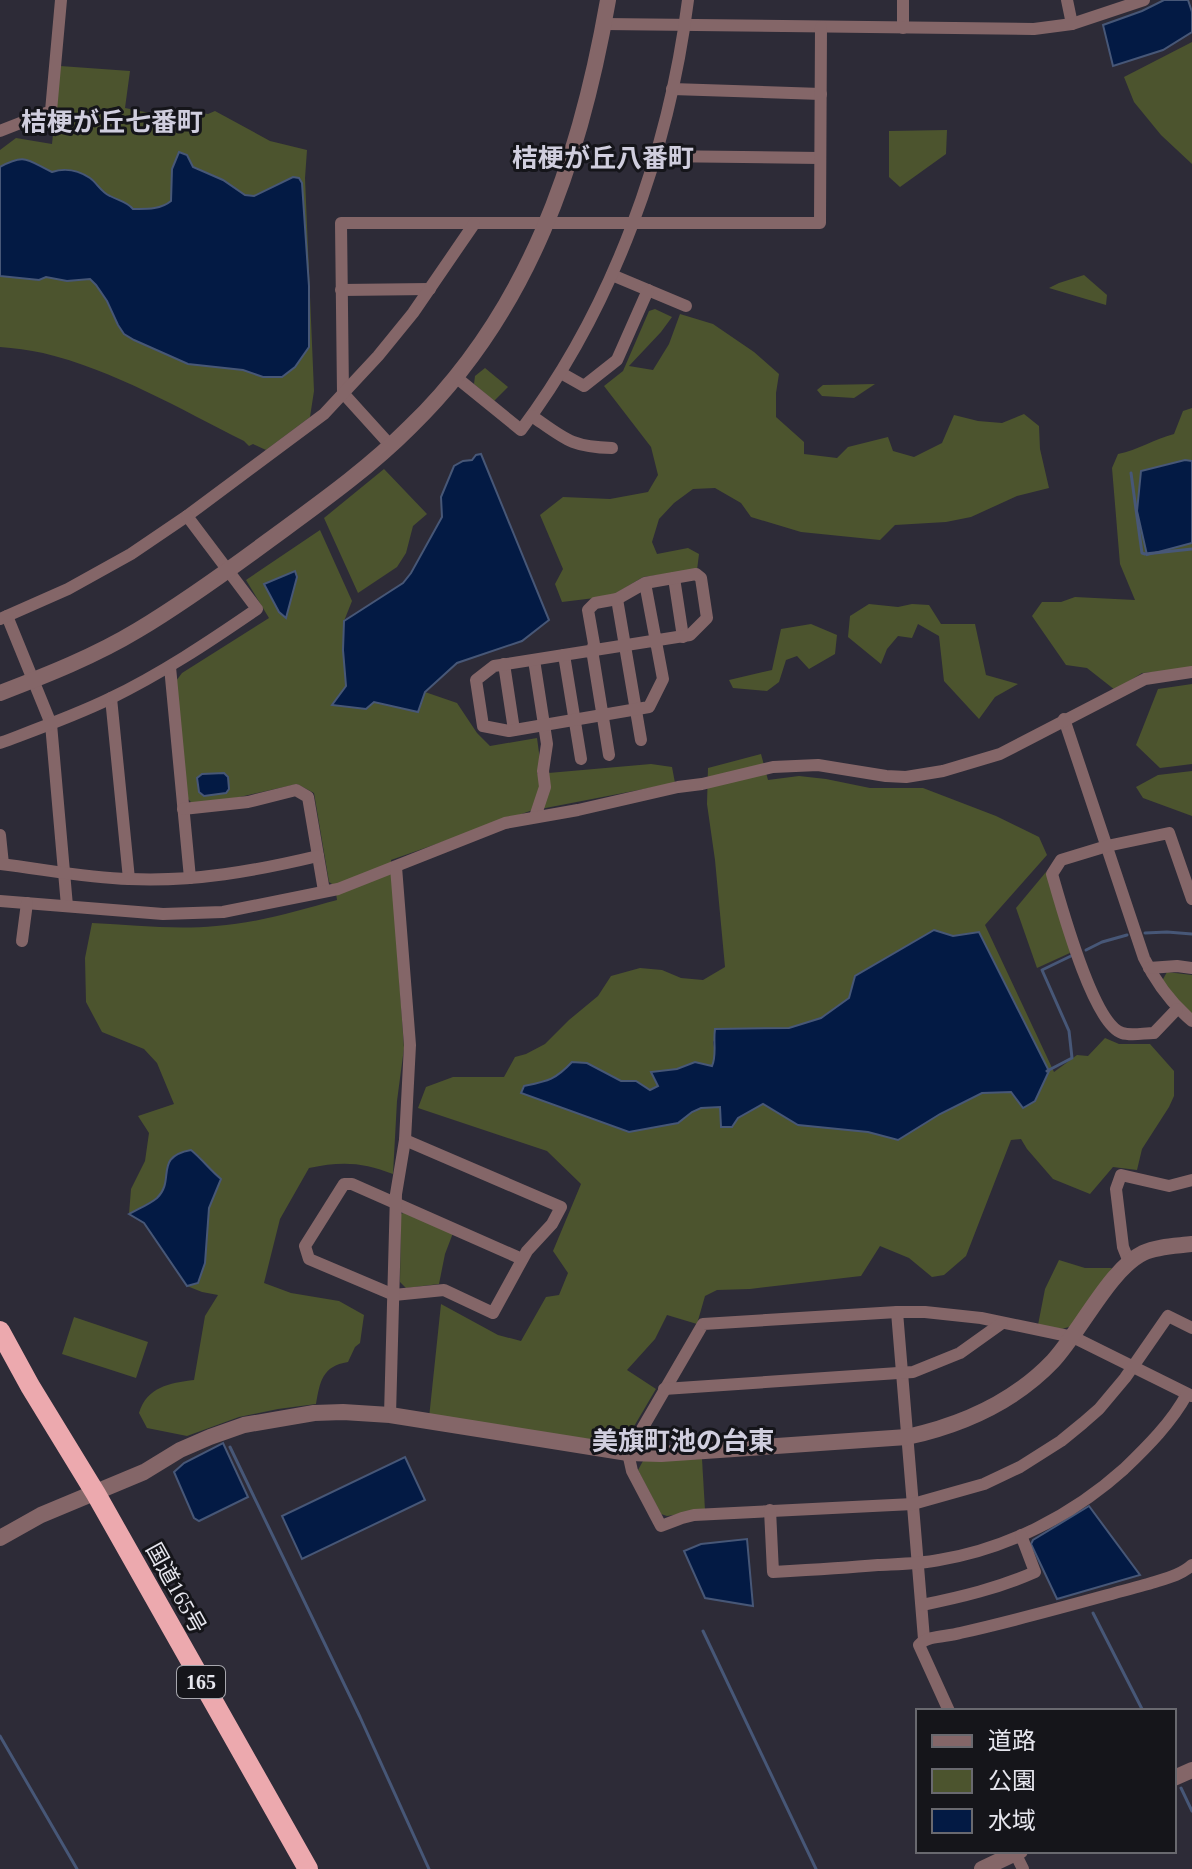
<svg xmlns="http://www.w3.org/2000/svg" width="1192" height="1869" viewBox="0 0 1192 1869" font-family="'Times New Roman','Noto Sans JP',serif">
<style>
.green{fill:#4c542e;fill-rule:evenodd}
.water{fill:#031a44;stroke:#475777;stroke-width:2}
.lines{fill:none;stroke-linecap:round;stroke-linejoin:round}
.stream{stroke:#475777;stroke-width:3}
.minor{stroke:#846668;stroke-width:12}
.tertiary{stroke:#846668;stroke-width:16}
.trunk{stroke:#eca9ae;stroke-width:20}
.labels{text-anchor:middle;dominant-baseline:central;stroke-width:6;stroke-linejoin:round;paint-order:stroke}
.shield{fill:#15151a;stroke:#a7a7ae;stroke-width:2}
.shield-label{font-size:20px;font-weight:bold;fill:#e6e6ee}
.street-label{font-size:22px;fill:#e6e6ee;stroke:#15151a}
.quarter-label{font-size:26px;font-weight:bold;fill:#d0cede;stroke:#15151a}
</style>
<rect width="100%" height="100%" fill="#2d2b37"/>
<g class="green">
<polygon points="1192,42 1192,164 1161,135 1134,102 1124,77"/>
<path d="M60 66 130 71 125 108 170 117 185 110 208 114 215 111 270 141 307 150 305 178 314 391 310 417 266 450 253 444 249 446 244 441C180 409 114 370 43 353 29 350 14 348 0 347V150L16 138 52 144Z"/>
<polygon points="947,130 946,154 900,187 889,177 889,131"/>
<polygon points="1084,275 1107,295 1106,305 1049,288 1059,283"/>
<polygon points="655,309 672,317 661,332 629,366 653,370 669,344 680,314 713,324 754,352 779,374 776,393 776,417 804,442 804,454 837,458 848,447 888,437 893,451 914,457 942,443 954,415 978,421 1002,423 1024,414 1039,426 1040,449 1049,488 1017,496 971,517 946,522 895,525 880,540 801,532 751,517 741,503 715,488 693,489 674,503 659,519 652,542 657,554 688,548 699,554 697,570 643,577 611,596 562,602 555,584 563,569 540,515 563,497 610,499 648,492 658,475 651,447 604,386 623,371 649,311"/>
<polygon points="485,368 508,387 494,401 474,384 475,376"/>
<polygon points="875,384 854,398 822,396 817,390 823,385"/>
<path d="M1192 408V461L1185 460 1141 471 1137 511 1147 555 1192 543V669L1142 673 1115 690 1087 668 1066 665 1032 616 1042 602H1061L1075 597 1135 600 1120 564 1112 468 1118 454C1138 450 1154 439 1174 434L1183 411Z"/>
<polygon points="384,469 427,514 413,526 406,553 397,567 358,593 324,518"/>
<path d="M320 530 352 601 344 621 343 650 346 686 333 705 374 702 418 712 425 692 457 703 477 733 490 746 537 738 540 760 537 774 651 764 672 767 675 783 530 811 391 860 404 1048 397 1101 393 1174C363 1162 341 1161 309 1168L280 1219 264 1283 291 1293 339 1301 364 1315 360 1343 355 1347 348 1362C322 1366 320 1382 316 1404L278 1409 239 1417 187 1436 147 1428 139 1413C147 1387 169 1383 194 1380L205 1316 218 1295 202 1292 187 1286 198 1283 205 1263 209 1208 221 1179 208 1168 199 1156 163 1188 159 1197 129 1214 131 1189 145 1161 149 1133 138 1116 174 1104 157 1063 144 1049 102 1032 86 1002 85 958 92 923C133 925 175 930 216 926 258 923 297 911 337 900L335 886 329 882 314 793 297 784 231 799 193 804 187 798 176 681 182 673 269 618 246 580Z"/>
<polygon points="869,604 898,607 912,604 929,605 941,624 975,624 986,675 1018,684 995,697 979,719 944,681 939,636 918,624 912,638 898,636 887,649 881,664 848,637 850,616"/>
<polygon points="811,624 837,635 835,654 809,669 797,656 786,660 779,682 767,691 733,688 729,680 772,670 781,629"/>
<polygon points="1192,684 1192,764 1160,768 1136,745 1158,689"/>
<path d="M761 754 768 780 799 776 826 779 870 788H923L996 816 1039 837 1047 855 985 925 1054 1072 1077 1055 1088 1056 1105 1038 1119 1044H1150L1174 1071V1096L1169 1107 1142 1149 1137 1170 1113 1167 1090 1194 1053 1179 1027 1149 1021 1139 1011 1140 966 1256 944 1275 932 1277 909 1258 880 1246 861 1276 750 1289 717 1290 705 1296 697 1324 667 1315 655 1339 627 1370 656 1389 626 1440 619 1443 429 1418 441 1304 498 1335 521 1341 546 1297 559 1295 568 1273 553 1251 581 1184 547 1151 418 1108 426 1087 453 1077H504L515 1057 526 1054 545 1044 569 1020 598 996 611 976 640 968 662 970 681 978 703 980 725 967 715 860 707 804 708 768ZM935 930 953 936 1023 1108 1011 1092 982 1093 940 1114 897 1140 868 1132 798 1125 763 1104 721 1127V1107L701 1108 692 1112 678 1123 629 1132 522 1093 524 1086 543 1082 587 1063 621 1081H636L649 1090 658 1087 652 1072 677 1069 695 1062 712 1066 716 1058 713 1042 723 1028 739 1030 789 1028 821 1018 849 998Z"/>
<polygon points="1192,771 1192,816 1143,798 1136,787 1158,775"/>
<polygon points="1046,872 1072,952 1037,968 1016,908"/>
<polygon points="1167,972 1192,975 1192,1014 1178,1002 1162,981"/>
<polygon points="405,1212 453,1233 445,1254 439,1284 406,1288 400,1282 401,1214"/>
<polygon points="1059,1260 1085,1268 1112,1268 1072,1326 1062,1329 1038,1325 1045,1289"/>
<polygon points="74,1317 148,1342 136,1378 62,1354"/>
<polygon points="702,1459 705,1510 667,1516 661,1514 638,1470 643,1461"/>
</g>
<g class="water">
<polygon points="1164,0 1188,0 1192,12 1192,32 1163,50 1113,66 1103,25 1142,11"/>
<path d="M179 152 187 155 193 167 223 180 245 195 254 196 293 177 299 178 302 183 309 286V347L295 367 282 377H263L243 370 188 364 134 340 124 334 118 325 107 301 96 285 90 279 67 281 46 277 39 280 0 276V167C25 153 27 160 52 172 64 168 78 170 90 178 97 183 101 192 110 196 119 201 126 201 133 209 146 209 160 210 171 201L172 169Z"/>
<polygon points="481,454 549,620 522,641 457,663 425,692 418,712 374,702 366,709 332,705 346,686 343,650 344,621 403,583 411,573 442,517 441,497 454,466 463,461 472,460 476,455"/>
<polygon points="1185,460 1192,461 1192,543 1147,555 1137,511 1141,471"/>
<polygon points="295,571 297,577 286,618 279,612 264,584"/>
<polygon points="224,773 228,777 229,789 226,793 204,796 199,792 197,778 202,774"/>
<path d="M934 930 953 936 979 932 1049 1071 1035 1101 1023 1108 1011 1092 982 1093 940 1114 898 1140 868 1132 798 1125 763 1104 738 1118 732 1127H721L720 1107 701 1108 692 1112 678 1123 629 1132 521 1093 524 1086C548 1081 555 1080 572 1062L587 1063 621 1081H636L650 1090 658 1086 651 1072 677 1069 695 1062 712 1066C717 1055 713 1042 715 1029L789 1028 821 1018 849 998 855 976Z"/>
<path d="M191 1150C202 1159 210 1170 221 1179L209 1208 205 1263 198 1283 187 1286 144 1223 129 1214C138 1209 150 1204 157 1198 176 1180 153 1157 191 1150Z"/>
<polygon points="223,1443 248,1497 199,1521 194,1518 174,1472 184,1463"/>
<polygon points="405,1457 425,1500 302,1559 282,1516"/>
<polygon points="1089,1506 1140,1575 1057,1599 1031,1544 1033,1540"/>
<polygon points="747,1539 753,1606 705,1598 684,1551 701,1544"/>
</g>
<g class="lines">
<g class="stream">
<polyline points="1131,473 1142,553 1145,554 1192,549"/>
<polyline points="1145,933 1167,932 1192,934"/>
<polyline points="1086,950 1102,942 1127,935"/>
<polyline points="1047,1071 1072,1058 1069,1031 1042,970 1071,956"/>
<polyline points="230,1447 360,1717 429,1869"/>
<polyline points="1093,1613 1143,1711"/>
<polyline points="703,1631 816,1869"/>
<polyline points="0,1736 77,1869"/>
<polyline points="1181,1788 1192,1811"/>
</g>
<g class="minor">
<polyline points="903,0 903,28"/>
<polyline points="1067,0 1072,24"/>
<polyline points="604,24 1034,29 1072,24 1144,0"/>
<polyline points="672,89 821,94"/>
<polyline points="0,131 51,111 61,0"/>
<polyline points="655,156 820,158"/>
<polyline points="612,275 686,306"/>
<polyline points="341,290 430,289"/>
<polyline points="561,373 584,386 617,360 648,290"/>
<path d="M457 378 521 430C613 308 669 151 688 0"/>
<path d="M532 416C565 439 571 447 612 448"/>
<polyline points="391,446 343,393 341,223 820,223 821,27"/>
<polyline points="674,578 683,637"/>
<polyline points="617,599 641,740"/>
<polyline points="7,616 51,724 67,906"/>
<polyline points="0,619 68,589 131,554 187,516 324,414 378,356 413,313 474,224"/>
<polyline points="564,655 581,759"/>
<polyline points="534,660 547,744 543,771 545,787 535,817"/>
<polyline points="504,664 514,730"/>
<polyline points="170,667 190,878"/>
<polyline points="111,698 129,879"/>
<path d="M1064 719 1144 958C1156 983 1171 1003 1192 1021"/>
<path d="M0 743C37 729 74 716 109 699 161 674 209 642 257 609L187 516"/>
<polyline points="609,755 592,650 594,644 588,610 595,603 617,599 645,583 696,574 701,578 707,618 690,635 494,666 476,680 483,726 509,731 649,707 663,679 645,583"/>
<polyline points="183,809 248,802 296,790 308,797 324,891"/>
<polyline points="0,835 3,864"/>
<path d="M0 864C43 869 86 878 129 879 194 882 255 871 318 856"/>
<polyline points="0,901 163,914 223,912 338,889 505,823 578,810 678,787 702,784 773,767 818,765 886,776 906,777 943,771 1000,754 1145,679 1192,672"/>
<polyline points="22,941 27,903"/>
<polyline points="1149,968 1177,966 1192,968"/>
<path d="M1177 1009 1154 1033C1144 1033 1131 1036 1122 1033 1093 1024 1061 905 1052 874L1061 860 1107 846 1169 833 1192 899"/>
<polyline points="405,1140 561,1207 552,1224 527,1251 493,1313 444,1290 394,1295 309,1259 305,1246 344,1184 352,1184 522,1259"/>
<polyline points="1129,1262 1123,1247 1116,1189 1121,1175 1169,1186 1192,1180"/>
<polyline points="897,1312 924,1639"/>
<polyline points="1192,1328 1168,1316 1125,1378 1099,1409 1083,1423 1061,1441 1020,1467 984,1484 913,1504 694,1515 682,1518 661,1526 632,1471 628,1453 703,1324 897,1312 925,1312 981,1318 1073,1337 1192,1396"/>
<polyline points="664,1389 913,1372 960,1353 1002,1323"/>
<polyline points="390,1415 396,1194 405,1140 410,1045 396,867"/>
<path d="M770 1510 773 1572C808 1570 843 1568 878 1565 898 1564 919 1564 939 1560 1007 1549 1073 1515 1124 1469 1147 1447 1172 1422 1187 1394"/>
<path d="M922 1605C961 1597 999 1588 1035 1572L1021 1535"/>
<path d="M949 1711 919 1645C928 1635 947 1637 960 1633 1023 1619 1085 1601 1148 1584 1163 1579 1180 1576 1192 1565"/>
<polyline points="1014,1851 1023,1869"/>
</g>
<g class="tertiary">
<path d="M0 693C47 675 95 656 138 630 183 603 226 572 268 541 317 505 367 470 410 427 529 312 580 160 608 0"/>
<path d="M0 1538 41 1515 144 1472 180 1450 210 1437 244 1425 314 1413 343 1412 390 1415 628 1453 661 1454 907 1437C962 1425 1013 1403 1053 1361 1080 1332 1110 1269 1143 1253 1158 1246 1177 1246 1192 1244"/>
<polyline points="1174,1778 1192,1770"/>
<polyline points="982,1869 1020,1851"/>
</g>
<polyline class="trunk" points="0,1331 30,1386 96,1494 308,1869"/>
</g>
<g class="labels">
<rect class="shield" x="177" y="1666" width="48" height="32" rx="6"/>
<g class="shield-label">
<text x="201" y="1682">165</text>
</g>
<g class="street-label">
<text transform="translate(176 1588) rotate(61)">国道165号</text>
</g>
<g class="quarter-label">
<text x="112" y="122">桔梗が丘七番町</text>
<text x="603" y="158">桔梗が丘八番町</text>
<text x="683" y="1441">美旗町池の台東</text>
</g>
</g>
<rect x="916" y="1709" width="260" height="144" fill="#15151a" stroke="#69696f" stroke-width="2"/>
<rect x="932" y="1735" width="40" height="12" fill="#846668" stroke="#69696f" stroke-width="2"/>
<text x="988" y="1749" font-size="24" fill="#e6e6ee">道路</text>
<rect x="932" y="1769" width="40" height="24" fill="#4c542e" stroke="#69696f" stroke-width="2"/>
<text x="988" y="1789" font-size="24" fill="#e6e6ee">公園</text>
<rect x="932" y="1809" width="40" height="24" fill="#031a44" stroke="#69696f" stroke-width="2"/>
<text x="988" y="1829" font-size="24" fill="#e6e6ee">水域</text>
</svg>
